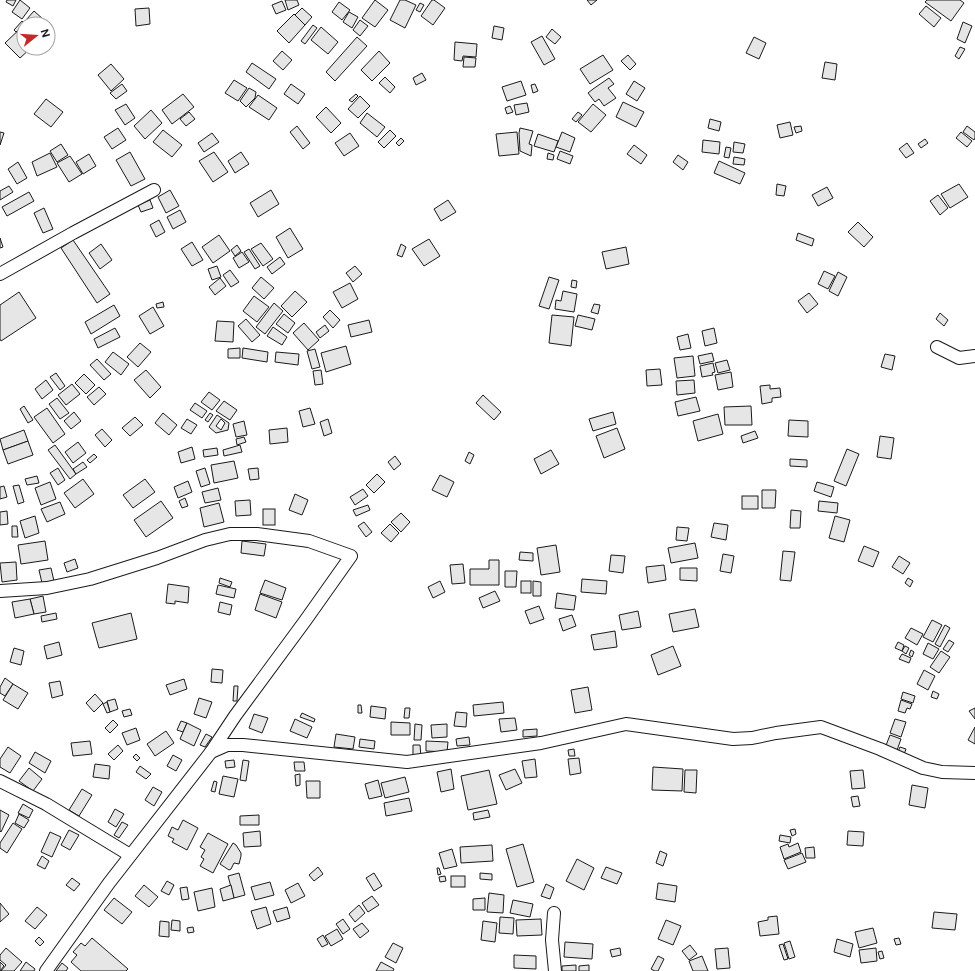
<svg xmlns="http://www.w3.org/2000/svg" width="975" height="971" viewBox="0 0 975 971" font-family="'DM Sans',sans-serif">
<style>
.building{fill:#e6e6e6;stroke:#1a1a1a;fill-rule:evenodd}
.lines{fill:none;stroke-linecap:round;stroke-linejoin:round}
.minor-casing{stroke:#1a1a1a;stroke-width:14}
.minor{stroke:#fff;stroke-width:12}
</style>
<rect width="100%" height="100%" fill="#fff"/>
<g class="building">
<polygon points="7,0 16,0 13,6 6,2"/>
<polygon points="20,0 30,8 22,19 12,12"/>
<polygon points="285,0 297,0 299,5 288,10"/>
<polygon points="375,0 388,10 375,27 362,18"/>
<polygon points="400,0 405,0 416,5 405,28 390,20"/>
<polygon points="432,0 434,0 445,8 433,25 421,16"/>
<polygon points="587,0 597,0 591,5"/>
<polygon points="927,0 960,0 964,3 951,21 925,2"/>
<polygon points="282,1 286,10 276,14 272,5"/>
<polygon points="339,2 350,10 342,20 332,12"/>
<polygon points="420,3 424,5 420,12 416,10"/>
<polygon points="926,6 941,18 934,27 919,14"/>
<polygon points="149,8 150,24 136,26 135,9"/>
<polygon points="302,8 312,17 305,25 295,15"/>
<polygon points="34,11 44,20 41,24 30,24 26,20"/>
<polygon points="349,12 358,17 352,28 343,22"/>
<polygon points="294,14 305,25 289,43 277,31"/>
<polygon points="360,20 368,26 360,36 353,30"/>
<polygon points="22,21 25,24 16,32 14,30"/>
<polygon points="963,22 972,26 965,43 957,39"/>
<polygon points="24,25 24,48 31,48 20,58 5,43"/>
<polygon points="313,25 317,28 305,44 301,41"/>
<polygon points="494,26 504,28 502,40 492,38"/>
<polygon points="321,27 338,42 328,54 311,40"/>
<polygon points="552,29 561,37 555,44 546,37"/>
<polygon points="542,36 555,59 544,65 531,42"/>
<polygon points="357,37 367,46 335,81 326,72"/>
<polygon points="754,37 766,43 759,59 746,53"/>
<polygon points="455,42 477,44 476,57 463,56 462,61 454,60"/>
<polygon points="960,47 965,49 959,59 955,56"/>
<polygon points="282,51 292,60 283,70 273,61"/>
<polygon points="379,51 390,63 372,81 361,70"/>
<polygon points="603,55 613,70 590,84 580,69"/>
<polygon points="628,55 636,64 630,70 621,61"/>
<polygon points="464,57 476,58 475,67 463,67"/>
<polygon points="825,62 837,64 835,80 822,78"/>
<polygon points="252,63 276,79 269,89 246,72"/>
<polygon points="111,64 124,79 111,91 98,75"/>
<polygon points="422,73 426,80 416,85 413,78"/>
<polygon points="385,77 395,87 390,93 379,83"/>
<polygon points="609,78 614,84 608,88 616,98 604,106 599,99 595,102 588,93 593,89"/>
<polygon points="234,80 247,88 238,101 225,93"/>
<polygon points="521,81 526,95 507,101 502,87"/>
<polygon points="634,81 645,88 637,101 626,94"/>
<polygon points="122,84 127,91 116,99 110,93"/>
<polygon points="291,84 305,94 298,104 284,94"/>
<polygon points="535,84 538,91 533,93 531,85"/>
<polygon points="249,88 256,92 255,98 246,107 240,101"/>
<polygon points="183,94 194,107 172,124 162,110"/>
<polygon points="356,94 358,96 352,102 349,100"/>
<polygon points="258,95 277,108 269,120 249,107"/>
<polygon points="360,96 370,106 358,118 348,109"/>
<polygon points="46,99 63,112 51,127 34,114"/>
<polygon points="623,102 644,112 636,127 616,117"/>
<polygon points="527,103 529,112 516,115 514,105"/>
<polygon points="126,104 135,118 125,125 115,110"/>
<polygon points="593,104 606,115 591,132 578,122"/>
<polygon points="510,106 513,112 507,114 505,108"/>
<polygon points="326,107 341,123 331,133 316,117"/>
<polygon points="151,110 162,123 145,139 134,126"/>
<polygon points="189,112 195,119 186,126 180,119"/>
<polygon points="578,112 582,115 576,122 572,119"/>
<polygon points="367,113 385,127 377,137 360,123"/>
<polygon points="710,119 721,122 719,131 708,128"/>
<polygon points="790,122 793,135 780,138 777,125"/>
<polygon points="297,126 310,143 303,149 290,132"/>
<polygon points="801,126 802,131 796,133 794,127"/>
<polygon points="967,126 975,132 975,138 974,140 963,132"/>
<polygon points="118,128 126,140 112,149 104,137"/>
<polygon points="520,128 533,131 529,144 532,145 531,156 520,151 519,133"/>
<polygon points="163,130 182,145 172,157 153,142"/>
<polygon points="390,130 396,136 384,148 378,142"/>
<polygon points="0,132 4,133 0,145"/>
<polygon points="517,132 519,154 499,156 496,134"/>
<polygon points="562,132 575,138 570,152 556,147"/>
<polygon points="961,132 972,141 967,147 956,138"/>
<polygon points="212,133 219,142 204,152 198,143"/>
<polygon points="350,133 359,146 344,156 335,143"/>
<polygon points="538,134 558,141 554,152 534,146"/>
<polygon points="401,138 404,141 399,146 396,143"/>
<polygon points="925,139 928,143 921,148 918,144"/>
<polygon points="703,140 720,142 719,154 702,152"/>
<polygon points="734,142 745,144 743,153 733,152"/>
<polygon points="907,143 914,153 906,158 899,149"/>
<polygon points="61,144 68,155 57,162 50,151"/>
<polygon points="634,145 647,155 641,164 627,154"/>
<polygon points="726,147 731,148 729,158 724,157"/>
<polygon points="560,151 573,156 570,164 557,159"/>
<polygon points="130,152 145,179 131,186 116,160"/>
<polygon points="214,152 228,172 213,182 199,161"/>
<polygon points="241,152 249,164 235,173 228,161"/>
<polygon points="50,153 57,167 37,176 32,162"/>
<polygon points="548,153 554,155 553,160 547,159"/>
<polygon points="89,154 96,166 83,174 76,162"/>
<polygon points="678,155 688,162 683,170 673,162"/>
<polygon points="70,156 82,174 69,182 57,163"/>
<polygon points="734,157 745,159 744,165 733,164"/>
<polygon points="719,161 745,173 740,184 714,173"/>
<polygon points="18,162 27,178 17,184 8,169"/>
<polygon points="777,184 786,186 784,196 776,195"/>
<polygon points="959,184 968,197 950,208 941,194"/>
<polygon points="9,186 13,192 0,200 0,191"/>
<polygon points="827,187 833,198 818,206 812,195"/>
<polygon points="170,190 179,206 166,213 158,197"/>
<polygon points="271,190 279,204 258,217 250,203"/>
<polygon points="29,192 34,201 7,216 2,207"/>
<polygon points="938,195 948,208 940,215 930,201"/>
<polygon points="150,200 153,208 141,212 138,205"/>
<polygon points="448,200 456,212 441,221 434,209"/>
<polygon points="44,208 53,229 43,233 34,213"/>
<polygon points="180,210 186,222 173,229 167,217"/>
<polygon points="159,220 165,232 156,237 150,225"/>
<polygon points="858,222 873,237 864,247 848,232"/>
<polygon points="290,228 303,249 288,258 276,237"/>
<polygon points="798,233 814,239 812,246 796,240"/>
<polygon points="219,235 230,251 213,263 202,247"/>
<polygon points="0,238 3,247 0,248"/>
<polygon points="429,239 440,256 424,266 412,249"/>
<polygon points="73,240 110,294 97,303 61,248"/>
<polygon points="192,242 203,260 192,266 181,249"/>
<polygon points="261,243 273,259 263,266 251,249"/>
<polygon points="101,244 112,260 100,269 89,253"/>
<polygon points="401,244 406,247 402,257 397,255"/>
<polygon points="237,245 241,251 235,256 231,250"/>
<polygon points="626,247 629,264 606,269 602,252"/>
<polygon points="249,249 260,266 255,269 244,252"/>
<polygon points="242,252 249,262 239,268 233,258"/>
<polygon points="280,257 285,264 272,274 267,267"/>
<polygon points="217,266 221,277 212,280 208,269"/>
<polygon points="355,266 362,274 353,282 346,273"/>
<polygon points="230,270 239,282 231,287 223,275"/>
<polygon points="824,271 835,276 828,289 818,284"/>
<polygon points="838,272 847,277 838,296 829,291"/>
<polygon points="261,277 274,288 264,299 252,288"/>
<polygon points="549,277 559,280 549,309 539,306"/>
<polygon points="220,278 226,286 215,295 209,287"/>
<polygon points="572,280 577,281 576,288 571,287"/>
<polygon points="350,283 358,299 342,308 333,292"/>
<polygon points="295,291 307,302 292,317 281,306"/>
<polygon points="563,291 577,294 574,312 555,309 556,300 561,301"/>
<polygon points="19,292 36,318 1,341 0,339 0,305"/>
<polygon points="809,293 818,304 807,313 798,301"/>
<polygon points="254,296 269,307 257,322 243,311"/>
<polygon points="163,302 164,307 157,308 156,304"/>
<polygon points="274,303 283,311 265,334 256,327"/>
<polygon points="594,304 600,305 598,314 591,312"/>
<polygon points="114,305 120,316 91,334 85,322"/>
<polygon points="153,307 164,326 150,334 139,316"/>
<polygon points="330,310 340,320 333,328 323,317"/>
<polygon points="940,313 948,320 944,326 936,319"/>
<polygon points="284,314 295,323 288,333 276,324"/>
<polygon points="552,315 574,317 571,346 549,343"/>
<polygon points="578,315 595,319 592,330 575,326"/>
<polygon points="246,319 260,335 252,342 238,326"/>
<polygon points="369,320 372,332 351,337 348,325"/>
<polygon points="217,321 234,322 233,342 215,341"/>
<polygon points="304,323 319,340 308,350 293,333"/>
<polygon points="325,325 329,331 320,338 316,332"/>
<polygon points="273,327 287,337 282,345 267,336"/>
<polygon points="115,328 120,337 98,348 94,339"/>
<polygon points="714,328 717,343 705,346 702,331"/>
<polygon points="688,334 691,348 680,350 677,337"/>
<polygon points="140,343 151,352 138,367 127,357"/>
<polygon points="346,346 351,364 326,372 321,353"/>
<polygon points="240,348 240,358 228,358 228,349"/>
<polygon points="243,348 268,352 267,362 242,358"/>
<polygon points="315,349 320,367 312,369 307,351"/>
<polygon points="113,352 129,364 121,375 105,362"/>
<polygon points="276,352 299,354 298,365 275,362"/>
<polygon points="712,353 714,361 700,364 698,356"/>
<polygon points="885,354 895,356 892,370 881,367"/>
<polygon points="693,356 695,376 677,378 674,358"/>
<polygon points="97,359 111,374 104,380 90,365"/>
<polygon points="727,360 730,370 718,373 715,363"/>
<polygon points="713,363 715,372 712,373 713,375 702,377 700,366"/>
<polygon points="660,369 662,385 647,386 646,370"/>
<polygon points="146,370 161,387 150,398 134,380"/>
<polygon points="321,370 323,384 315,385 313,371"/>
<polygon points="731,372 733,387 718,390 715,375"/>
<polygon points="56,373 65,386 60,390 50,377"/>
<polygon points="84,374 95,385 86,394 75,383"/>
<polygon points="46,380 53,390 42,399 35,389"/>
<polygon points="694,380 695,393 677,395 676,381"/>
<polygon points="72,384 80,394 66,405 58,395"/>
<polygon points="770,385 770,389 780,388 781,397 772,398 772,402 762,404 760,386"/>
<polygon points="99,387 106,394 94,405 87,397"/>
<polygon points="209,392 220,400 212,410 201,402"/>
<polygon points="483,395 501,412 494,420 476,403"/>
<polygon points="696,397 700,411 678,416 675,402"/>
<polygon points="57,398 69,413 60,419 49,404"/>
<polygon points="224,401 237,410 230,420 216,411"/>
<polygon points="195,403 207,411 202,418 190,410"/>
<polygon points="24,406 33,420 28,423 20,409"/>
<polygon points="751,406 752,425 725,425 724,407"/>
<polygon points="47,408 65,434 53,443 34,417"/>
<polygon points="310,408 315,424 303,427 299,411"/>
<polygon points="74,412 81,421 71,429 64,421"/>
<polygon points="613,412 616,424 593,431 589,419"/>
<polygon points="163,413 177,425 169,435 155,423"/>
<polygon points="210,413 213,415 208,422 205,420"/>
<polygon points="718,414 723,434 698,441 693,421"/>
<path d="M217 415 229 423 228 430 216 433 209 427ZM221 419 225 423 221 430 216 426Z"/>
<polygon points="135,417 143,425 130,436 122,428"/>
<polygon points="187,419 197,425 191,434 181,428"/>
<polygon points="328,419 332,433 324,436 320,422"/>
<polygon points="789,420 808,421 808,437 788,436"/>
<polygon points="244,421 247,435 236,437 233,424"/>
<polygon points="287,428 288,442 270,444 269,430"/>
<polygon points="617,428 625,449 604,458 596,436"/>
<polygon points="102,429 112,440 105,447 95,435"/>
<polygon points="24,430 28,441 3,450 0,439"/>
<polygon points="755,431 758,438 743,443 741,436"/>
<polygon points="880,436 894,438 891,459 877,457"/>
<polygon points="244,437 246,442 237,445 236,439"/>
<polygon points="28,441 33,455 8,464 3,450"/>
<polygon points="78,442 86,453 73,463 65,452"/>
<polygon points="55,445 76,474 70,479 48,450"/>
<polygon points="240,445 242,452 224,456 223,450"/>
<polygon points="192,447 195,459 181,463 178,452"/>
<polygon points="217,448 218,455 204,457 203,450"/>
<polygon points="847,449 859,454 846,486 834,481"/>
<polygon points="551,450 559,464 541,474 534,459"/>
<polygon points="469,452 474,455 470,464 465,461"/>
<polygon points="94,454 97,457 90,463 87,460"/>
<polygon points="395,456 401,464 394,470 388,462"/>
<polygon points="790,459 807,460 807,467 790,466"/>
<polygon points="234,461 238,478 214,483 211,465"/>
<polygon points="83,462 87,467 76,474 73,469"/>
<polygon points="58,468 65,480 58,485 50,473"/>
<polygon points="205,468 210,484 201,487 196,471"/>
<polygon points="258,468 259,479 250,480 248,469"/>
<polygon points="377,474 385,482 374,493 366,485"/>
<polygon points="440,475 454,482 447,497 432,490"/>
<polygon points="37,476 39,483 27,485 25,479"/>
<polygon points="83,479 94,494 75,508 64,493"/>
<polygon points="145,479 155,492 133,508 123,495"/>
<polygon points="188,481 192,492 178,498 174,487"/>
<polygon points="50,482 56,499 41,505 35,488"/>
<polygon points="817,482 834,487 831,497 814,491"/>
<polygon points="19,485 24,502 18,504 13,486"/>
<polygon points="4,486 7,497 0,499 0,487"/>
<polygon points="218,488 221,500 205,503 202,492"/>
<polygon points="363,489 368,496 355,505 350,497"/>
<polygon points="762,490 776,490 775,508 762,508"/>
<polygon points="295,494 308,500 302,515 289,510"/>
<rect x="742" y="496" width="16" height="13"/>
<polygon points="185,498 188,506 182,508 179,501"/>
<polygon points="250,500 251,515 236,516 235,501"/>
<polygon points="161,501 173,518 146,537 134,520"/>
<polygon points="819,501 838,503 837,513 818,511"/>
<polygon points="60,502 65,514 47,522 41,509"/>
<polygon points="219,503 224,522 204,527 200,508"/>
<polygon points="368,505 370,510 356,516 353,510"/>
<rect x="263" y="509" width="12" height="16"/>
<polygon points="791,510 801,511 800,528 790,528"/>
<polygon points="7,511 8,524 0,525 0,512"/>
<polygon points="401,513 410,522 401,532 391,522"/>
<polygon points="35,516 39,533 25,538 20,521"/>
<polygon points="835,516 850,520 844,542 829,538"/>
<polygon points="364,522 372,532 366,537 358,526"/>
<polygon points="714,523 728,525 726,540 711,537"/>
<polygon points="390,524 399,533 391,542 381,533"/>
<polygon points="12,526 17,526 18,537 12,537"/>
<polygon points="677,527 689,528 687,541 676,540"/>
<polygon points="45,541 48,560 21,564 18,545"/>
<polygon points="242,541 266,544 264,556 241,553"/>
<polygon points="695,543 698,558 671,563 668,548"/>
<polygon points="556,545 560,572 541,575 537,548"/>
<polygon points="864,546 879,552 873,567 858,561"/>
<polygon points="783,551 795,552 791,581 780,580"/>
<polygon points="520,552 533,553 533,561 519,560"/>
<polygon points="723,554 734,556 731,573 720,571"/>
<polygon points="611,555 625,556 623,573 609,571"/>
<polygon points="899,556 910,563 903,574 892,567"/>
<polygon points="75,559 78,568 67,572 64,563"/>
<polygon points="489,560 499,560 499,585 470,585 470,569 489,569"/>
<polygon points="16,562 17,580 2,582 0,563"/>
<polygon points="463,564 465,583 452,584 450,565"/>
<polygon points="664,565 666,580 648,583 646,567"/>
<polygon points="51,568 54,581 42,583 39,570"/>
<polygon points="680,568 697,568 697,581 680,580"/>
<polygon points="505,571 517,571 516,587 505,587"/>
<polygon points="220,578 232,582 230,587 219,583"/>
<polygon points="908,578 913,581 910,587 905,583"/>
<polygon points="582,579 607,581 606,594 581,592"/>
<polygon points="265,580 286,588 282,600 260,593"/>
<polygon points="440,581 445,592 433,598 428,587"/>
<rect x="521" y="581" width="10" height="12"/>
<polygon points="533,581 541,582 541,596 533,596"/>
<polygon points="168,584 189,587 188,603 175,601 175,604 166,603"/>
<polygon points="218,585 236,589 234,598 216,594"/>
<polygon points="495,591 500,601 483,608 479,598"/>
<polygon points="557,593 576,596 574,610 555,608"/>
<polygon points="260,594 282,602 276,618 255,610"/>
<polygon points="43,596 46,612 34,614 30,599"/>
<polygon points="30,599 34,614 15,618 12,602"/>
<polygon points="220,602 232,605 230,615 218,612"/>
<polygon points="539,606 544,619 530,624 525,611"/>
<polygon points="695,609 699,627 673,632 669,614"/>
<polygon points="638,611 641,627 622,630 619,615"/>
<polygon points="56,613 57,619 42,622 41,616"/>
<polygon points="131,613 137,639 99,648 92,623"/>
<polygon points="572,615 576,626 563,631 559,619"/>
<polygon points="932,620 942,625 933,642 923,637"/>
<polygon points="945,625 950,628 940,647 935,644"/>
<polygon points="911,628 923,634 917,645 905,638"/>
<polygon points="615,631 617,647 594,650 591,635"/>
<polygon points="949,640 954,643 948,652 943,649"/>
<polygon points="59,642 62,655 47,659 44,646"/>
<polygon points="898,642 904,645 902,651 895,648"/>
<polygon points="928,643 939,649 933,659 923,654"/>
<polygon points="673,646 681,666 658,675 651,655"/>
<polygon points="905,646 909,648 906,654 902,651"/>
<polygon points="14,648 24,651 21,665 10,662"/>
<polygon points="911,650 914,652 912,657 909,655"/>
<polygon points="941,651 950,657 939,673 930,667"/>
<polygon points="902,654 911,658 909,663 899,659"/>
<polygon points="212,669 223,670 222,683 211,682"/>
<polygon points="924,670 935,676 928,690 917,684"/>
<polygon points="5,678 13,684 5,696 0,693 0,687"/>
<polygon points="184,679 187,689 170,695 166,685"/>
<polygon points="60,681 63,695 52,698 49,683"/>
<polygon points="13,684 28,693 18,709 3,700"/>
<polygon points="234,686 238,686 237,701 233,701"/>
<polygon points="588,687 592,710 575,713 571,690"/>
<polygon points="933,691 939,694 937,699 931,697"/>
<polygon points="903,692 915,696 913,703 901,699"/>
<polygon points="95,694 103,703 94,712 86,703"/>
<polygon points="199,698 212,702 206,718 194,714"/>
<polygon points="115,699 118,709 110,712 107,701"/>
<polygon points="901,700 912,704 910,709 907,708 905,713 898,711"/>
<polygon points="107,702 110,712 107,713 103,704"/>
<polygon points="503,702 504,713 474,716 473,705"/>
<polygon points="358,705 361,705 362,713 358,713"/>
<polygon points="371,706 386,708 385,719 370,717"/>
<polygon points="405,708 410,708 409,718 404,718"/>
<polygon points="975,708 975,719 969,711"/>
<polygon points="130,709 132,715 124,717 122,711"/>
<polygon points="456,712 467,713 466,727 454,726"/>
<polygon points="302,713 315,719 314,722 300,717"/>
<polygon points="254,714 268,718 262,733 249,728"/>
<polygon points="515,718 517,730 501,732 499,719"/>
<polygon points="295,719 312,727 307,738 290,731"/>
<polygon points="895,719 906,722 901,737 890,733"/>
<polygon points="113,720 118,725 110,733 105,728"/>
<polygon points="181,721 187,723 183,732 177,730"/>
<polygon points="391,722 410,723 410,735 391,735"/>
<polygon points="187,723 201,730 194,746 180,739"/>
<polygon points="415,724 422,725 421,740 414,740"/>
<polygon points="447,724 447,737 432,738 431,725"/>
<polygon points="975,727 975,744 968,740"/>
<polygon points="136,728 140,740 127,745 122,733"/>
<polygon points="537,729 537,736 523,737 523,730"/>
<polygon points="166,731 174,743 155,756 147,744"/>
<polygon points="206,734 212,737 205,747 200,745"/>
<polygon points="336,734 355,737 353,749 334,747"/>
<polygon points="890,735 901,739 896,753 885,748"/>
<polygon points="469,737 470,745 457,746 456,739"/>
<polygon points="360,739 375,741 374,749 359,747"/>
<polygon points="90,741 92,754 73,756 71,743"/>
<polygon points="426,741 448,742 447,752 426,751"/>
<polygon points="118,745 123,751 114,760 108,754"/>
<polygon points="413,745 420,745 421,757 413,757"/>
<polygon points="8,747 21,756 10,773 0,767 0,759"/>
<polygon points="900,747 906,749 903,757 897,754"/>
<polygon points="574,749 575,756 569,756 568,750"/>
<polygon points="35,752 51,761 45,773 29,763"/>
<polygon points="136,754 140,758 137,761 133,757"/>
<polygon points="173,755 182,760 176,771 167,766"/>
<polygon points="579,758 581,773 570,775 568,759"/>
<polygon points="535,759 537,777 525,778 522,761"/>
<polygon points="234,760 235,767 226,768 225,761"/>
<polygon points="243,760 249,761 246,781 240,780"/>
<polygon points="294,762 304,762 305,771 295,771"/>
<polygon points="95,764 110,766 109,779 93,777"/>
<polygon points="140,766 151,774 146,779 136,772"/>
<polygon points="653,767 683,769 682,791 652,790"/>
<polygon points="29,768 42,779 33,791 19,781"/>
<polygon points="451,769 454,789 441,792 437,772"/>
<polygon points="515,769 522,783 506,790 499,775"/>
<polygon points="489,770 497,804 468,810 461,776"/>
<polygon points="685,770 697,770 696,793 684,792"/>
<polygon points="863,770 865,788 852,789 850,771"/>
<polygon points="300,774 300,785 296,786 295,775"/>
<polygon points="223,776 238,779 234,797 219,794"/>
<polygon points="405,777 409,792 385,798 381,783"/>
<polygon points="378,780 382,796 369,799 365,784"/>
<polygon points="214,781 217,782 215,792 211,791"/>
<polygon points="306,781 320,781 320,798 307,798"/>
<polygon points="912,785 928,788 925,808 909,805"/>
<polygon points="153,787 162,792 154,806 145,800"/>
<polygon points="82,789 92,795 79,816 69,810"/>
<polygon points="858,796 860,806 853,807 851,797"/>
<polygon points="409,798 412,811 386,816 384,803"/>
<polygon points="23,804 33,810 29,818 18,813"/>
<polygon points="115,809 124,814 116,827 108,822"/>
<polygon points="0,810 9,815 1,832 0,831"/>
<polygon points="488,810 490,817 474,820 473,813"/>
<polygon points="19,814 29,820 24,828 15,823"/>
<polygon points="259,815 259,825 240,825 240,816"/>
<polygon points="183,820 198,828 187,850 172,842 174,839 168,836 172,827 178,830"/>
<polygon points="122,822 128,825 119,838 114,835"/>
<polygon points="13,823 22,829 7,853 0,848 0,843"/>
<polygon points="795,829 796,834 792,836 790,830"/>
<polygon points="69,830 79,835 70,850 61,845"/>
<polygon points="260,831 261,846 244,847 243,833"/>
<polygon points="848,831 864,832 863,846 847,845"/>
<polygon points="50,832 61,837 52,857 41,852"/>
<polygon points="208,833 228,844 213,873 200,866 204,859 201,857 205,850 200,847"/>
<polygon points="780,835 791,837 790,843 779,841"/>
<polygon points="233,843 236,845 241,853 241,856 239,864 234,863 231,869 229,870 220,864"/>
<polygon points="798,843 801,852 784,859 780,847 788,844 789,847"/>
<polygon points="523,844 534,882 517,887 506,849"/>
<polygon points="492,845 493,861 461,863 460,847"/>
<polygon points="814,847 815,858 806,858 805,848"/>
<polygon points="452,849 457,866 444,869 439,853"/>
<polygon points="660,851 667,854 663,866 656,863"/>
<polygon points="802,853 806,862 788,869 784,860"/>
<polygon points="42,856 49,861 45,869 37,865"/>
<polygon points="577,859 594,868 584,890 566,881"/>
<polygon points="318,867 323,874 314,881 309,875"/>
<polygon points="606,867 622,873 617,884 601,878"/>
<polygon points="437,868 439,868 441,874 438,875"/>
<polygon points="239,873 245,895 234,898 228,876"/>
<polygon points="374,873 382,886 374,891 366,878"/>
<polygon points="480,873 492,874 492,880 480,879"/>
<polygon points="445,876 446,881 440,882 439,877"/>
<rect x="451" y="876" width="14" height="11"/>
<polygon points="72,878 80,884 74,891 66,885"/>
<polygon points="167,881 174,885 169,895 161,891"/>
<polygon points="270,882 274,895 255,900 251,887"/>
<polygon points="298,883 305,896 291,903 285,890"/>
<polygon points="658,883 677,886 675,902 656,899"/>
<polygon points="546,884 554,888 550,899 541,896"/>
<polygon points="144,885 158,897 149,907 135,896"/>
<polygon points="231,885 234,898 223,901 220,889"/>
<polygon points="187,887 189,899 182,900 180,888"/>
<polygon points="212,888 215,907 198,911 194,892"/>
<polygon points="489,893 504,895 503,913 487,912"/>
<polygon points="372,896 379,905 368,912 362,903"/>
<polygon points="114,898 132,912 122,924 104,910"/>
<polygon points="485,898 485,910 473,910 473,899"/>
<polygon points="513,900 533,904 530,917 510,913"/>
<polygon points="0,903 9,914 0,922"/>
<polygon points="359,905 365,913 355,922 349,914"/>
<polygon points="37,907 47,915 35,929 25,921"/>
<polygon points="266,907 271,924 257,929 251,911"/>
<polygon points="287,907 290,918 277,922 273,911"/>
<polygon points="934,912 957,914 955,930 932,928"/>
<polygon points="777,916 779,934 760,936 758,922 768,920 768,917"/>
<polygon points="500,917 514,918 513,934 499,933"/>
<polygon points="343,919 350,929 343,934 336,924"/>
<polygon points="541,919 542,935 517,936 516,920"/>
<polygon points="172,920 180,921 180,931 171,930"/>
<polygon points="666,920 681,926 673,945 658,939"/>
<polygon points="160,921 169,922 169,937 159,936"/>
<polygon points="483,921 497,923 495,942 481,940"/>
<polygon points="362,923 369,931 360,938 353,929"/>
<polygon points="193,927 194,932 188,933 187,928"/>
<polygon points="873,928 877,943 859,948 855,932"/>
<polygon points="337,929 343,939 331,946 325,936"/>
<polygon points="323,935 328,944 322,947 317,939"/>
<polygon points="39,937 44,942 40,946 35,941"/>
<polygon points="92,938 128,969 126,971 81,971 71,962 77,955 73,952 81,943 85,946"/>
<polygon points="899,938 901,944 896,945 894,939"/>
<polygon points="837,939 853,944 850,957 834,952"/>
<polygon points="790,941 795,957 789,959 784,943"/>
<polygon points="565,942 593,944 592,959 564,957"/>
<polygon points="393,943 403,948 396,963 385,957"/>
<polygon points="783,944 788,959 784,960 779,945"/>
<polygon points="690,945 697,954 689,960 682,951"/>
<polygon points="6,948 22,962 14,971 1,971 6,965 0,960 0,955"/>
<polygon points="620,948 621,955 612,957 610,950"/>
<polygon points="728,948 730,968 717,969 715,949"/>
<polygon points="876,948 877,961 861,963 859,950"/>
<polygon points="882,951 884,958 880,959 878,952"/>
<polygon points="514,955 536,956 536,969 514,968"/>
<polygon points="658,956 664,959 658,971 655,971 651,969"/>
<polygon points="702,956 708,971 693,971 689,961"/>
<polygon points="0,962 4,966 0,971"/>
<polygon points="26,962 35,969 34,971 20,971"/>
<polygon points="381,962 394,969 393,971 376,971"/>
<polygon points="62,963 68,968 66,971 56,971"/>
<polygon points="576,965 576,971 562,971 562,966"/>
<polygon points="589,965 589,971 579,971 579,966"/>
</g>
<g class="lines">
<g class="minor-casing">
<g id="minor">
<polyline points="0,274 73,233 154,190"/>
<polyline points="937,347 959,358 975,356"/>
<polyline points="0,591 47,588 90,579 157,558 205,540 230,534 257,534 309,541 351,556 305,621 235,716 211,752"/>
<polyline points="0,781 46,804 130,855"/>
<polyline points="554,913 552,940 555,971"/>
<polyline points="46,971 109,883 211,752 227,745 243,745 407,762 541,743 626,724 733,739 752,738 776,733 821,727 880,749 923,768 942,772 975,773"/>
</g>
</g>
<use href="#minor" class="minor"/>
</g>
<g transform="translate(36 36) rotate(73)"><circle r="19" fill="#ffffff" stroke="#a3a3a3"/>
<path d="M0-3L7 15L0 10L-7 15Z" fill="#c62828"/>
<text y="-6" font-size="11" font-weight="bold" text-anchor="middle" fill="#1a1a1a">N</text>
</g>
</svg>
